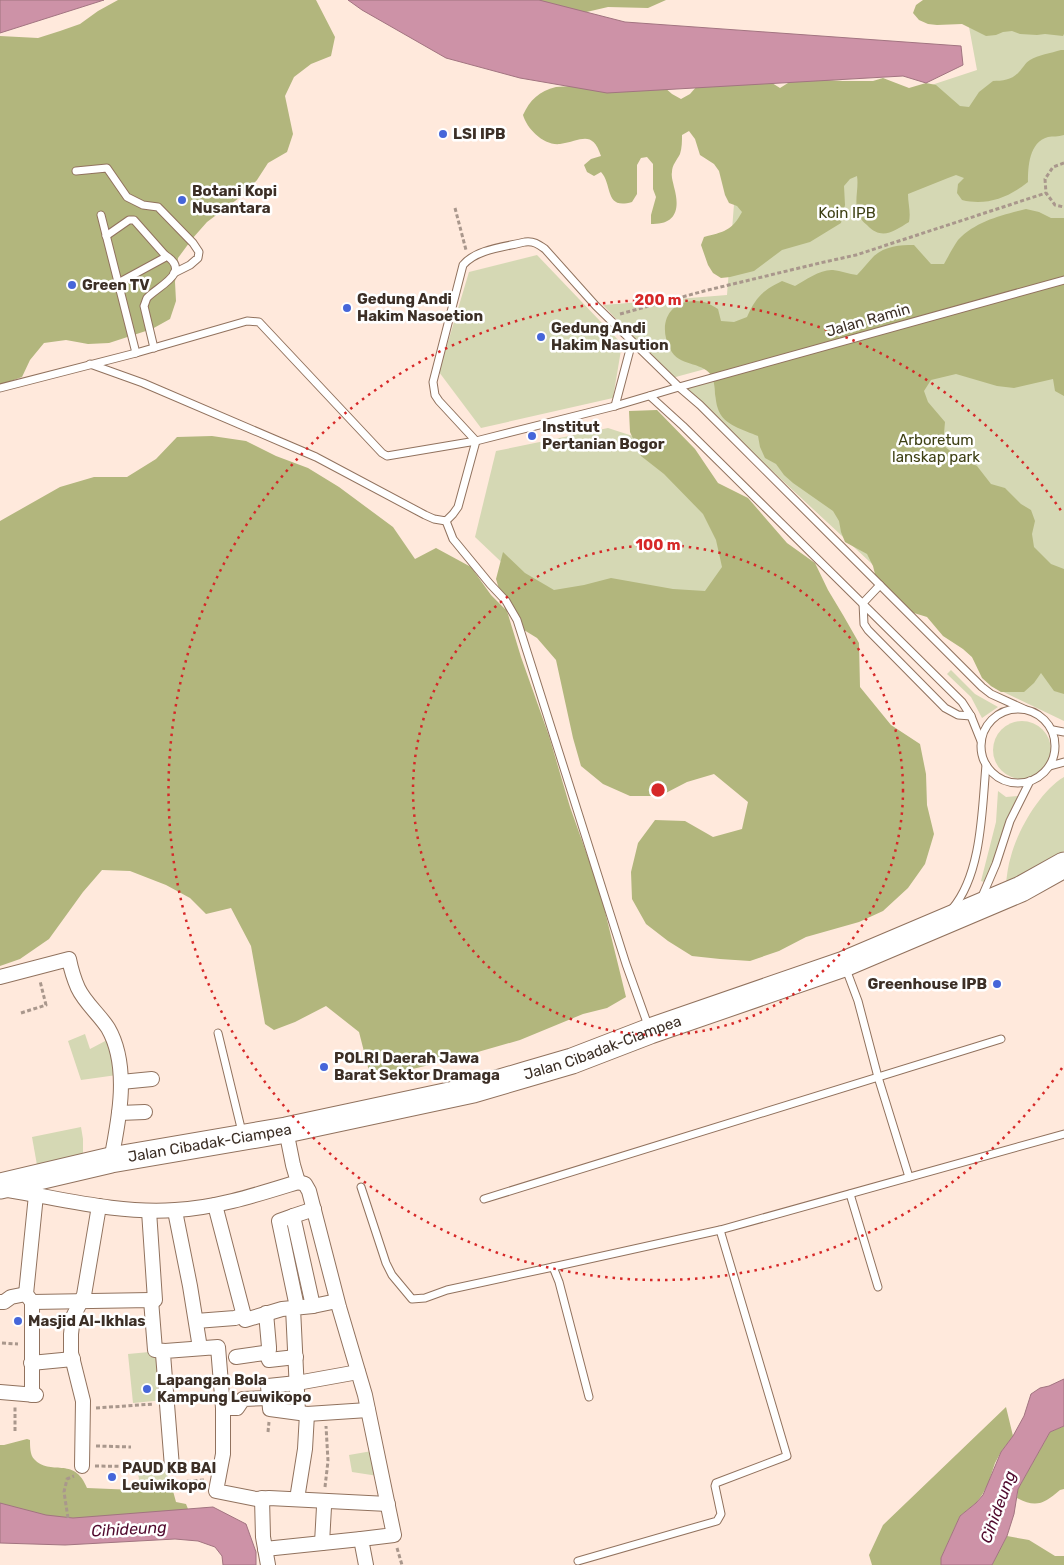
<svg xmlns="http://www.w3.org/2000/svg" width="1064" height="1565" viewBox="0 0 1064 1565" font-family="Rubik,sans-serif">
<style>
.green{fill:#d5d8b4}
.forest{fill:#b2b67d}
.water{fill:#cd92a7;stroke:#a27480}
.lines{fill:none;stroke-linecap:round;stroke-linejoin:round}
.lane-casing{stroke:#91725e;stroke-width:9}
.street-casing{stroke:#91725e;stroke-width:16}
.highway-casing{stroke:#91725e;stroke-width:27}
.path{stroke:#a9978c;stroke-width:3;stroke-dasharray:4 2.5;stroke-linecap:butt}
.lane{stroke:#fff;stroke-width:7}
.street{stroke:#fff;stroke-width:14}
.highway{stroke:#fff;stroke-width:25}
.ring{fill:none;stroke:#d62828;stroke-width:2.5;stroke-dasharray:2.5 5}
.poi-dot{fill:#4666d9;stroke:#fff;stroke-width:2}
.labels{text-anchor:middle;dominant-baseline:central;stroke-width:5;stroke-linejoin:round;paint-order:stroke}
.poi-label{font-size:15px;font-weight:bold;fill:#3c2f26;stroke:#fff;text-anchor:start}
.park-label{font-size:15px;fill:#3e4014;stroke:#fff}
.street-label{font-size:15px;fill:#3c2f26;stroke:#fff}
.water-label{font-size:16px;font-style:italic;fill:#510a2e;stroke:#fff}
.centre{fill:#d62828;stroke:#fff;stroke-width:2.5}
.ring-label{font-size:15px;text-anchor:middle;font-weight:bold;fill:#d62828;stroke:#fff;stroke-width:5;stroke-linejoin:round;paint-order:stroke}
</style>
<rect width="100%" height="100%" fill="#ffe9dc"/>
<g class="green">
<polygon points="964,0 1064,0 1064,272 672,378 603,305 727,295 742,100 886,100 977,70"/>
<polygon points="537,255 622,344 613,398 481,428 439,372 469,272"/>
<polygon points="1064,281 1064,721 991,686 972,657 683,388"/>
<polygon points="608,428 682,452 755,585 555,613 475,537 496,451"/>
<polygon points="951,670 975,694 998,707 982,718 971,697 947,674"/>
<circle cx="1022" cy="750" r="29"/>
<path d="M1064 777V851L1035 870 1006 883C1007 875 1008 865 1011 856 1018 830 1040 791 1064 777Z"/>
<polygon points="998,791 1006,797 1019,796 1005,824 987,883 981,881 996,822"/>
<polygon points="85,1034 90,1049 109,1039 117,1075 81,1080 68,1041"/>
<polygon points="81,1127 83,1139 83,1155 37,1165 32,1137"/>
<polygon points="160,1351 164,1400 133,1403 128,1354"/>
<polygon points="372,1451 378,1476 352,1472 349,1455"/>
<polygon points="137,1469 167,1470 169,1484 140,1484"/>
</g>
<g class="forest">
<polygon points="118,0 316,0 335,37 331,56 311,64 294,77 285,96 293,134 287,152 268,163 257,180 243,195 207,222 192,239 178,258 175,282 176,301 170,319 152,329 109,343 88,344 66,340 44,343 30,360 22,377 0,385 0,36 38,38 60,31 80,24 98,11"/>
<polygon points="534,0 666,0 648,8 608,7 565,17"/>
<polygon points="923,0 1064,0 1064,34 1063,36 1045,34 1037,35 1020,34 1012,31 1003,32 996,35 986,36 962,24 937,25 928,24 919,20 913,13 916,5"/>
<path d="M1061 50H1064V135C1058 137 1053 136 1048 137 1029 142 1028 167 1028 182 1008 198 986 206 962 200L957 193 958 184 964 178 956 175 948 178 908 194C908 204 911 212 909 222 894 231 882 241 867 225 863 222 859 217 858 212 854 201 859 188 857 176L850 179 844 186 845 205 841 223 810 242 782 250 754 271 730 277 721 278 713 273 708 265 701 245 704 237C723 232 732 231 742 212L737 206 729 203 725 195 719 171 714 164 700 155 695 139 689 131 682 135C682 141 682 148 680 154 677 160 672 165 672 172 671 177 673 182 674 187 680 208 677 225 651 224V215L656 197 653 189V164L647 157 641 158 637 165V194L632 202C604 210 613 185 601 172L594 176 587 172 584 165 591 159 601 156C592 129 581 141 560 144 544 146 527 129 523 115 530 100 539 91 556 87L657 81 672 94 681 99 690 94 697 86 772 83 780 88 796 78 843 81H873L883 78 909 88 926 83 936 85 960 106 969 107 979 92 993 81C1003 81 1012 80 1019 72 1023 68 1025 63 1030 60 1038 55 1051 53 1061 50Z"/>
<path d="M1026 209 1039 212 1051 218H1064V396L1055 391 1053 379 1014 388 997 386 956 374 931 380 924 391 928 402 945 422 943 445 954 454 977 466 991 484 1005 488 1021 504 1031 510 1035 521 1032 534 1034 547 1051 564 1064 569V694L1054 691 1041 673 1034 683 1024 692H1001L991 686 982 678 972 657 963 649 943 636 927 617 914 613 901 605 876 578 873 566 867 554 845 542 841 532 839 521 833 511 793 483 784 475 776 464 765 458 760 447 758 436C744 430 723 425 718 409 716 404 716 399 715 394 715 388 714 380 711 375 701 361 679 367 670 349 656 321 672 296 704 302 708 303 713 306 718 309L721 321 734 322 747 317C756 297 762 291 782 281L795 286C805 280 821 269 833 270 841 271 849 274 857 275 863 269 868 262 874 256 885 246 900 245 914 245L931 264H944C948 257 953 247 958 240 976 221 1002 215 1026 209Z"/>
<polygon points="657,410 695,449 718,483 748,498 787,543 815,563 828,590 843,615 859,643 860,687 891,725 920,744 926,774 927,805 934,834 925,864 908,888 883,911 859,922 806,937 779,951 750,961 720,959 692,956 668,941 646,924 632,899 631,872 638,843 655,820 685,821 713,837 742,829 748,802 714,774 687,782 660,796 630,796 603,784 581,766 573,738 556,660 537,638 524,630 507,611 521,657 549,736 570,807 600,891 626,997 607,1008 583,1014 520,1040 450,1060 371,1079 359,1032 326,1006 295,1022 274,1030 265,1024 251,946 231,908 206,914 190,898 166,885 130,871 102,870 83,892 49,939 20,959 0,966 0,521 60,487 94,477 127,477 156,459 177,437 212,436 246,441 276,456 308,468 339,487 393,527 415,559 436,548 471,567 491,595 505,609 496,579 503,552 525,573 554,590 584,585 611,578 673,589 705,591 722,567 716,540 703,514 664,474 641,456 630,432 629,411"/>
<polygon points="1006,1407 1013,1436 1001,1452 995,1463 988,1484 982,1495 976,1503 960,1516 941,1558 941,1565 872,1565 869,1555 883,1525"/>
<path d="M1064 1426V1489L1060 1490C1044 1504 1036 1508 1017 1498L1018 1489 1050 1432Z"/>
<path d="M27 1439 30 1440C30 1446 30 1455 34 1459 50 1477 74 1455 87 1488L135 1490 146 1487H167L173 1491 176 1502 186 1504 188 1509 178 1518 0 1519V1445H4Z"/>
<polygon points="1007,1536 1029,1540 1055,1556 1064,1556 1064,1565 992,1565"/>
</g>
<g class="water">
<polygon points="0,0 104,0 0,33"/>
<polygon points="348,0 539,0 625,22 961,46 963,65 926,83 903,76 607,93 520,78 446,58 362,10"/>
<polygon points="1064,1379 1064,1426 1050,1432 1018,1489 1014,1514 1007,1536 992,1565 941,1565 941,1558 960,1516 976,1503 983,1495 1001,1452 1013,1436 1024,1416 1031,1394 1040,1388 1049,1386"/>
<polygon points="0,1503 46,1515 73,1518 213,1507 246,1524 256,1552 256,1565 223,1565 222,1556 215,1547 198,1541 175,1539 65,1545 0,1543"/>
</g>
<g class="lines">
<g class="lane-casing">
<g id="lane">
<polyline points="76,171 107,168 127,197 143,205 158,207 193,243 199,252 198,258 190,265 174,273"/>
<polyline points="101,215 136,353"/>
<polyline points="106,236 129,220 134,220 165,255 164,258 118,283"/>
<path d="M154 348 144 306C145 304 146 300 147 298 158 286 193 272 165 255"/>
<polyline points="90,364 143,383 316,457 425,515 434,519 446,521 453,514 458,507 476,441"/>
<polyline points="679,387 700,405 982,687 991,694 1024,709"/>
<polyline points="679,387 1064,280"/>
<path d="M0 388 136 353 247 321 259 322 382 453 387 456 476 441 615 406 679 387 596 306 545 249C538 244 534 241 525 242 505 247 476 249 463 265L433 382 435 395 439 401 476 441"/>
<polyline points="650,396 683,426 962,702 971,716 981,741"/>
<polyline points="615,406 632,342"/>
<polyline points="446,521 453,539 490,584 506,601 517,620 626,964 649,1028"/>
<polyline points="880,585 863,603 864,624 868,630 945,708 958,715 971,716"/>
<circle cx="1018" cy="746" r="37"/>
<polyline points="1053,730 1064,732"/>
<polyline points="1050,766 1064,762"/>
<polyline points="981,899 996,864 1010,821 1030,781"/>
<path d="M952 909C982 874 982 809 986 765"/>
<polyline points="846,969 858,1001 878,1077 909,1177"/>
<polyline points="218,1033 242,1132"/>
<polyline points="361,1187 386,1263 392,1275 412,1299 425,1298 447,1290 553,1267"/>
<polyline points="850,1194 878,1287"/>
<polyline points="484,1199 1001,1039"/>
<polyline points="589,1397 559,1282 553,1267 720,1230 1064,1134"/>
<polyline points="578,1561 717,1521 721,1514 715,1486 716,1483 787,1456 720,1230"/>
</g>
</g>
<g class="street-casing">
<g id="street">
<path d="M0 977 69 959C71 969 74 979 78 988 85 1003 99 1014 108 1028 130 1066 119 1120 111 1160"/>
<polyline points="121,1082 152,1079"/>
<polyline points="119,1113 145,1112"/>
<polyline points="298,1182 305,1184 309,1191 339,1307 365,1395 394,1535 361,1539 366,1565"/>
<path d="M8 1190C63 1199 119 1214 175 1210 217 1208 259 1194 298 1182L293 1165 286 1130"/>
<polyline points="215,1205 245,1320 282,1309 293,1308"/>
<polyline points="149,1211 155,1300"/>
<polyline points="175,1211 190,1286 200,1348"/>
<polyline points="293,1216 279,1221 297,1307"/>
<polyline points="0,1302 4,1302 11,1297 26,1294"/>
<polyline points="32,1302 151,1300 155,1350 165,1351"/>
<polyline points="313,1306 293,1216 314,1209"/>
<polyline points="196,1321 235,1318 244,1315"/>
<polyline points="266,1353 269,1350 269,1347 266,1313"/>
<polyline points="236,1357 264,1353 266,1353 269,1360 296,1357"/>
<polyline points="31,1363 73,1359"/>
<polyline points="358,1372 297,1383 268,1386 270,1409 307,1414 368,1410"/>
<polyline points="0,1392 36,1395"/>
<polyline points="32,1395 32,1302 26,1294 36,1195"/>
<polyline points="223,1408 237,1408 243,1399 269,1398"/>
<polyline points="298,1412 293,1308 313,1306 337,1301"/>
<polyline points="82,1466 83,1401 71,1353 71,1334 73,1317 84,1295 99,1206"/>
<polyline points="172,1467 163,1354 165,1351 218,1347 223,1408 223,1454 216,1491 256,1499 269,1498 388,1504"/>
<polyline points="262,1498 263,1537 268,1565"/>
<polyline points="297,1499 305,1449 307,1414"/>
<polyline points="322,1543 324,1507"/>
<polyline points="265,1549 361,1539"/>
</g>
</g>
<g class="highway-casing">
<g id="highway">
<path id="s1" d="M0 1186 111 1160 286 1130 473 1090 524 1075 572 1061 650 1031 844 964 1021 889 1064 865"/>
</g>
</g>
<g class="path">
<polyline points="1064,163 1053,167 1045,179 1046,193 1055,205 1064,207"/>
<polyline points="455,208 466,250"/>
<polyline points="620,314 704,291 820,263 856,255 1046,193"/>
<polyline points="21,1013 46,1005 40,981"/>
<polyline points="2,1343 18,1344"/>
<polyline points="96,1408 154,1404"/>
<polyline points="15,1431 15,1407"/>
<polyline points="268,1432 269,1422"/>
<polyline points="96,1446 131,1447"/>
<polyline points="95,1466 158,1467"/>
<polyline points="174,1482 205,1480"/>
<polyline points="325,1487 328,1461 326,1426"/>
<polyline points="68,1518 64,1492 67,1479 74,1476"/>
<polyline points="397,1548 402,1565"/>
</g>
<use href="#lane" class="lane"/>
<use href="#street" class="street"/>
<use href="#highway" class="highway"/>
</g>
<g class="ring">
<circle cx="658" cy="790" r="245"/>
<path d="M1062 1068A490 490 0 1 1 1062 512"/>
</g>
<g class="poi-dot">
<circle cx="443" cy="134" r="5"/>
<circle cx="182" cy="200" r="5"/>
<circle cx="72" cy="285" r="5"/>
<circle cx="347" cy="308" r="5"/>
<circle cx="541" cy="337" r="5"/>
<circle cx="532" cy="436" r="5"/>
<circle cx="997" cy="984" r="5"/>
<circle cx="324" cy="1067" r="5"/>
<circle cx="18" cy="1321" r="5"/>
<circle cx="147" cy="1389" r="5"/>
<circle cx="112" cy="1477" r="5"/>
</g>
<g class="labels">
<g class="poi-label">
<text x="453" y="134">LSI IPB</text>
<text x="192" y="191">Botani Kopi<tspan x="192" dy="17">Nusantara</tspan></text>
<text x="82" y="285">Green TV</text>
<text x="357" y="299">Gedung Andi<tspan x="357" dy="17">Hakim Nasoetion</tspan></text>
<text x="551" y="328">Gedung Andi<tspan x="551" dy="17">Hakim Nasution</tspan></text>
<text x="542" y="427">Institut<tspan x="542" dy="17">Pertanian Bogor</tspan></text>
<text x="987" y="984" text-anchor="end">Greenhouse IPB</text>
<text x="334" y="1058">POLRI Daerah Jawa<tspan x="334" dy="17">Barat Sektor Dramaga</tspan></text>
<text x="28" y="1321">Masjid Al-Ikhlas</text>
<text x="157" y="1380">Lapangan Bola<tspan x="157" dy="17">Kampung Leuwikopo</tspan></text>
<text x="122" y="1468">PAUD KB BAI<tspan x="122" dy="17">Leuiwikopo</tspan></text>
</g>
<g class="park-label">
<text x="847" y="213">Koin IPB</text>
<text x="936" y="440">Arboretum<tspan x="936" dy="17">lanskap park</tspan></text>
</g>
<g class="street-label">
<text transform="translate(868 320) rotate(-16)">Jalan Ramin</text>
<text stroke="none"><textPath href="#s1" startOffset="619">Jalan Cibadak-Ciampea</textPath></text>
<text stroke="none"><textPath href="#s1" startOffset="214">Jalan Cibadak-Ciampea</textPath></text>
</g>
<g class="water-label">
<text transform="translate(998 1507) rotate(-70)">Cihideung</text>
<text transform="translate(129 1529) rotate(-3)">Cihideung</text>
</g>
</g>
<circle cx="658" cy="790" r="8" class="centre"/>
<g class="ring-label">
<text x="658" y="305">200 m</text>
<text x="658" y="550">100 m</text>
</g>
</svg>
